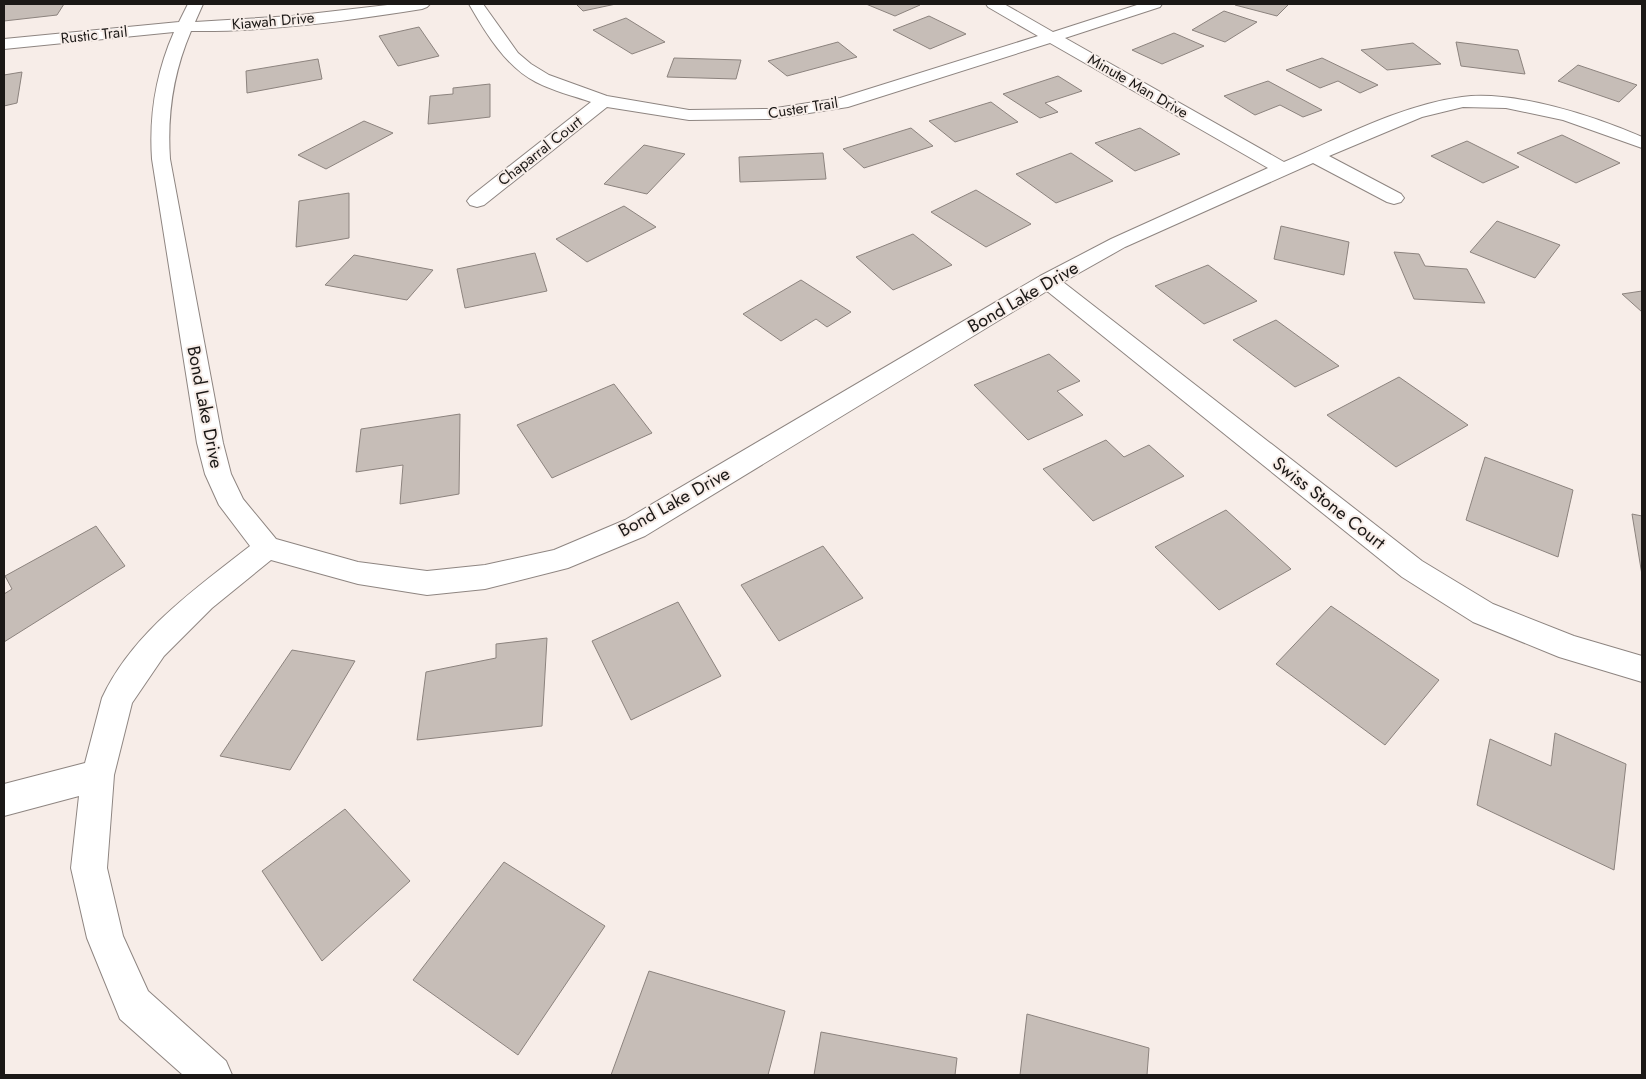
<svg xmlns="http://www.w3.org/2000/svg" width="1646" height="1079" viewBox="0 0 1646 1079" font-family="Jost,sans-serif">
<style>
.building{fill:#c6bdb7;stroke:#8c837e}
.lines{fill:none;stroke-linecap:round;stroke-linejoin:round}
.minor-casing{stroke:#8e8581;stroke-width:2}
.minor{fill:#fff;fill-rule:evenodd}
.labels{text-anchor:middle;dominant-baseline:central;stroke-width:4;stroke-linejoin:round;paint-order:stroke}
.far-street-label{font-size:15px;fill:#1b1816;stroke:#f7ede8}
.street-label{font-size:18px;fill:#1b1816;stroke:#f7ede8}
</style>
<rect width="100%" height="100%" fill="#f7ede8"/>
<g class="building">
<polygon points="4,4 64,4 57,15 4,21"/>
<polygon points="576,4 616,4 583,11"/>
<polygon points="866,4 917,4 920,5 895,16"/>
<polygon points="1236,4 1289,4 1277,16 1235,5"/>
<polygon points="1224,11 1257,22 1225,42 1192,30"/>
<polygon points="929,16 966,34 930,49 893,30"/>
<polygon points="626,18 665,42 632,54 593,30"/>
<polygon points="419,27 439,56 398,66 379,36"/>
<polygon points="1174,33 1204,46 1162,64 1132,50"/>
<polygon points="838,42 857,57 787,76 768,61"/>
<polygon points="1456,42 1518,50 1525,74 1461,66"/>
<polygon points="1413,43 1441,64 1387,70 1361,50"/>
<polygon points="674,58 741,60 736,79 667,77"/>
<polygon points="1322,58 1378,85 1360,93 1338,81 1320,88 1286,70"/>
<polygon points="318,59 322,79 247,93 246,71"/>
<polygon points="1578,65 1637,85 1619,102 1558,81"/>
<polygon points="22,72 17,103 4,106 4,75"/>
<polygon points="1058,76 1082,91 1045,103 1058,112 1040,118 1003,94"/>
<polygon points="1268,81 1322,110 1303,117 1280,105 1255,115 1224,96"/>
<polygon points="490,84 490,117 428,124 430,96 453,94 453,88"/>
<polygon points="991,102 1018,122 955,142 929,121"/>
<polygon points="364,121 393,133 326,169 298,155"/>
<polygon points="911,128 933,146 864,168 843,149"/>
<polygon points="1140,128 1180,154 1135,171 1095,143"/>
<polygon points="1562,135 1620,163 1576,183 1517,153"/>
<polygon points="1467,141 1519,167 1483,183 1431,156"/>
<polygon points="644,145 685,154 647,194 604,184"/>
<polygon points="823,153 826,179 740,182 739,157"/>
<polygon points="1071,153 1113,181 1056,203 1016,174"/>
<polygon points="976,190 1031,224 986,247 931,212"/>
<polygon points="349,193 349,238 296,247 299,201"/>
<polygon points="624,206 656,227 587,262 556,239"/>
<polygon points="1497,221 1560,245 1535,278 1470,252"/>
<polygon points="1281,226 1349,242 1344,275 1274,259"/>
<polygon points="913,234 952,265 893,290 856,257"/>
<polygon points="1394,252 1419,254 1425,266 1467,269 1485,303 1414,299"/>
<polygon points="535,253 547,291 465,308 457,269"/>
<polygon points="354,255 433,270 407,300 325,285"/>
<polygon points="1208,265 1257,301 1204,324 1155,286"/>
<polygon points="801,280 851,312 827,327 816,319 781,341 743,314"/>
<polygon points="1642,291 1642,312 1622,294"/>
<polygon points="1276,320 1339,366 1295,387 1233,340"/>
<polygon points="1049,354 1080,381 1057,391 1083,415 1028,440 974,385"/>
<polygon points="1399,377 1468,425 1396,467 1327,415"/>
<polygon points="614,384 652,433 552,478 517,425"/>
<polygon points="460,414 459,494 400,504 403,465 356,472 361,429"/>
<polygon points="1106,440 1124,457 1149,445 1184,476 1093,521 1043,469"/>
<polygon points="1485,457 1573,490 1558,557 1466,520"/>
<polygon points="1226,510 1291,569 1219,610 1155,547"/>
<polygon points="1632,514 1642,516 1642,575"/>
<polygon points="96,526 125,566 4,642 4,594 12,589 5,576"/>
<polygon points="823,546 863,598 779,641 741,585"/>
<polygon points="678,602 721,676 631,720 592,641"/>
<polygon points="1331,606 1439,680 1385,745 1276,664"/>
<polygon points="547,638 542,726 417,740 426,672 496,658 496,644"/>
<polygon points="292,650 355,661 290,770 220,756"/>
<polygon points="1555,733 1626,764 1614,870 1477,805 1490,739 1551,766"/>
<polygon points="345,809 410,881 322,961 262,871"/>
<polygon points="504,862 605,926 518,1055 413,980"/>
<polygon points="649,971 785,1011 768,1075 611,1075"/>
<polygon points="1027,1014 1149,1048 1147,1075 1020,1075"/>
<polygon points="821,1032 957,1058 955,1075 814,1075"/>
</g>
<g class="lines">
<g class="minor-casing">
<path id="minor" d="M188 4H203L195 22 292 16 396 4H430L427 7 422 9C347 21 266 32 191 31 173 73 167 114 170 159L223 443 231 474 243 499 276 539 358 562 427 571 485 565 554 550 625 520 1040 276 1111 239 1268 168 1050 43 848 107 770 119 689 120 607 107 484 205 477 207 470 205 467 201 470 197 591 102C574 96 553 91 536 82 506 67 485 32 469 4H483L518 53 531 64 549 75 607 96 689 110 770 109 840 98 1038 36 988 7 986 4H1004L1053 32 1140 4H1162L1160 7 1065 38 1284 162C1340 138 1401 105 1462 97 1514 90 1594 116 1642 137V148L1563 120 1506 108 1463 107 1422 117 1329 156 1401 194 1404 198 1401 202 1394 204 1387 202 1313 163 1125 247 1063 282 1422 561 1493 604 1574 636 1642 656V682L1559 657 1473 622 1402 577 1047 291 645 536 568 568 485 589 427 595 358 584 271 560 212 608 164 656 132 703 114 775 107 868 123 936 148 991 226 1061 232 1075H183L120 1019 87 938 71 868 79 796 4 816V784L85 763 102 698C132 633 195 589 250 546L219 505 205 474 197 443 152 159C149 114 156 73 174 32L4 49V39L179 22Z"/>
</g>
<use href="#minor" class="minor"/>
</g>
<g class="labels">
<g class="far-street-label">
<text transform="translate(273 21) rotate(-5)">Kiawah Drive</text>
<text transform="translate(94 35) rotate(-6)">Rustic Trail</text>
<text transform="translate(1138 86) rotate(30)">Minute Man Drive</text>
<text transform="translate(803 108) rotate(-9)">Custer Trail</text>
<text transform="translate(540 151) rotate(-38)">Chaparral Court</text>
</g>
<g class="street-label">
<text transform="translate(1023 297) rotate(-30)">Bond Lake Drive</text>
<text transform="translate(205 407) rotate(79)">Bond Lake Drive</text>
<text transform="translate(674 502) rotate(-29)">Bond Lake Drive</text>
<text transform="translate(1329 503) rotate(38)">Swiss Stone Court</text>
</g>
</g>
<rect width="1646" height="1079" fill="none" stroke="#1b1816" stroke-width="10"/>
</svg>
